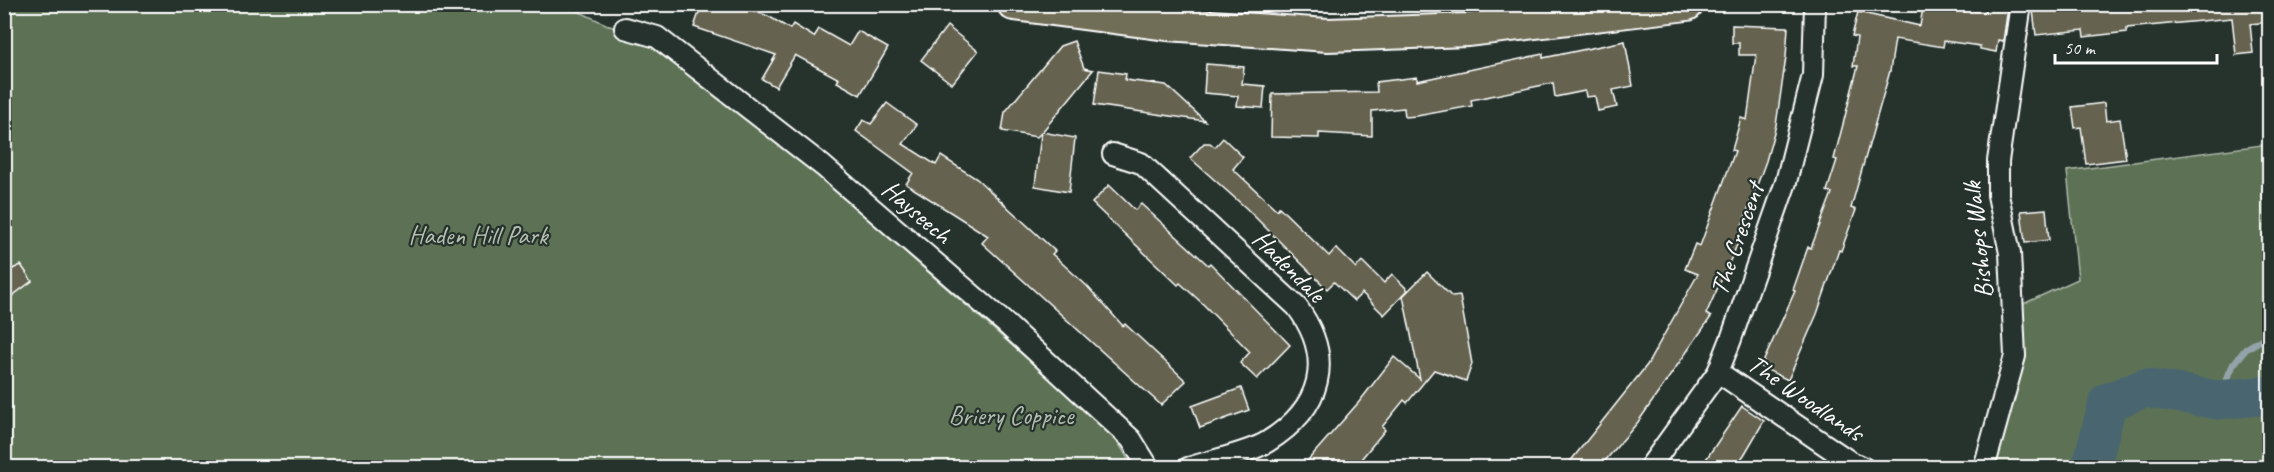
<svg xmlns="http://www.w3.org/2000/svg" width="2274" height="472" viewBox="0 0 2274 472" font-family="Caveat,sans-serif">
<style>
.green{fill:#5d7255;stroke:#aeb8aa;stroke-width:1.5}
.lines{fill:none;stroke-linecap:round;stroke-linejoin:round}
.stream{stroke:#92a3a9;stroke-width:7}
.river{stroke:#49666f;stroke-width:39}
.building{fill:#65634f;stroke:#fff;stroke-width:1.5}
.street-casing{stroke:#fff;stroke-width:24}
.primary-casing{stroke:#fff;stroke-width:36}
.street{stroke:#26332d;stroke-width:20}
.primary{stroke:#716e59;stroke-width:32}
.labels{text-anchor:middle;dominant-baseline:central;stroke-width:4.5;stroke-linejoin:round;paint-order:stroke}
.street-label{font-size:26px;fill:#fff;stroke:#26332d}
.park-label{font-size:26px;fill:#b6c0b2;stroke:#26332d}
</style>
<rect width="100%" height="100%" fill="#26332d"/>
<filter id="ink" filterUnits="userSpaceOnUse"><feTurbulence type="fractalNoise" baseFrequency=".0167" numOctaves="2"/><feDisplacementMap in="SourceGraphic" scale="12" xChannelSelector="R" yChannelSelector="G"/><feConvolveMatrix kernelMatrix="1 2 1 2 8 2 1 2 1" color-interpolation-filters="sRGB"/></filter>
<g filter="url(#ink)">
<g class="green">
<polygon points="4,5 565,5 655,47 763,127 1113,434 1133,467 5,467"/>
<polygon points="2269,144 2269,467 1995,468 2022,359 2023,304 2078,279 2067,171"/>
</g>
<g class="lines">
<polyline class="stream" points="2218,400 2233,365 2246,349 2270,334"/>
<polyline class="river" points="2091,468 2108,402 2145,388 2218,400 2270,395"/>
</g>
<g class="building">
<polygon points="702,4 734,4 768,16 790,29 793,24 814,37 819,29 849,46 858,31 888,48 860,95 837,82 839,79 795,55 776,87 762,79 776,55 694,27"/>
<polygon points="2077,4 2270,4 2270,22 2250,24 2253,53 2236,55 2232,18 2127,28 2127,32 2084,37 2083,30 2036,35 2033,10"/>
<polygon points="1986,6 2008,8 2003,41 1998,40 1996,52 1980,49 1980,46 1944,41 1943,47 1895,39 1890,71 1851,208 1856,210 1841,251 1839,250 1817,314 1788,380 1761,367 1795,291 1793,290 1808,247 1811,248 1832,193 1827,191 1837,160 1834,159 1858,66 1853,66 1857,37 1852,36 1858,12 1920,26 1923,7 1954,12 1954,7 1985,12"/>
<polygon points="1732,25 1788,27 1786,57 1776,125 1766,161 1740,231 1743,232 1706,314 1711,317 1638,422 1599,468 1565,468 1647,365 1698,274 1685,269 1695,244 1700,246 1735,151 1732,150 1741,118 1747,120 1756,55 1739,55 1739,43 1732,43"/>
<polygon points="947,26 978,51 952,84 921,60"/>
<polygon points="1074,41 1084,68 1093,70 1042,132 1075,138 1069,192 1035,186 1041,133 1037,137 1002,131 1005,112 1060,46"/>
<polygon points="1625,41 1633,86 1613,90 1617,107 1598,111 1595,96 1586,97 1585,91 1555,97 1553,83 1471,100 1472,106 1417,116 1405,117 1404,108 1372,111 1372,136 1319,133 1319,138 1271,137 1272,94 1377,92 1376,82 1417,77 1417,81 1543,54 1543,58"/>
<polygon points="1206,64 1244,67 1242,84 1265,86 1263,108 1237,106 1238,96 1204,93"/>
<polygon points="1099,70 1126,74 1125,80 1166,85 1205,121 1094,105"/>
<polygon points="887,103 917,125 903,144 936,165 941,156 977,179 1055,251 1052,254 1087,286 1123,326 1125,324 1186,381 1161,405 982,243 988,236 906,184 913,173 856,131 863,120 871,124"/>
<polygon points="2104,103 2106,121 2120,119 2126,159 2086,164 2081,127 2075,128 2072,107"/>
<polygon points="1223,138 1243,157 1233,169 1277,210 1279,207 1329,256 1336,248 1356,268 1362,261 1384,283 1392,274 1408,290 1384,315 1362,293 1354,301 1334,282 1327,289 1246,208 1190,158 1204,143 1210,143 1215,147"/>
<polygon points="1109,185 1135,210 1141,204 1208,265 1210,263 1290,345 1257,379 1240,363 1250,352 1202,303 1180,283 1178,285 1092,203"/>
<polygon points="2046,209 2049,240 2025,243 2021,211"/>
<polygon points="21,265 32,281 4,302 4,273"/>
<polygon points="1427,272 1452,297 1460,296 1472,364 1466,381 1434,370 1407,403 1404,400 1382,427 1385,430 1362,458 1373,468 1301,468 1359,402 1394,357 1420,379 1403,296"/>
<polygon points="1241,388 1249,410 1200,428 1192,406"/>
<polygon points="1742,406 1764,421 1744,455 1734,468 1700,468"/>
</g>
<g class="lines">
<g class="street-casing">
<g id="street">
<polyline points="625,28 657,37 823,166 1005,323 1131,439 1149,468"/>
<path d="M1113 154 1141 163 1297 307C1335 359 1322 408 1267 442 1249 453 1209 461 1188 468"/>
<polyline points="1718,372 1849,461 1864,468"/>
<polyline points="1649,468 1718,372 1731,339 1786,182 1813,75 1815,4"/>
<polyline points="1984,468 2015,356 2010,253 1998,195 1998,161 2021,4"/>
</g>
</g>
<g class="primary-casing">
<polyline id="primary" points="1014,4 1167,24 1328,35 1468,30 1687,4"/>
</g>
<use href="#street" class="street"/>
<use href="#primary" class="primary"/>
</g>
</g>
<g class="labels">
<g class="street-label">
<text transform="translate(917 212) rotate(41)">Hayseech</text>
<text transform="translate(1737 239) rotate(-71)">The Crescent</text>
<text transform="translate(1978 240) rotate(-96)">Bishops Walk</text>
<text transform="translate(1289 266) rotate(45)">Hadendale</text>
<text transform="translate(1806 398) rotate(34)">The Woodlands</text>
</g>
<g class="park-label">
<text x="478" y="235">Haden Hill Park</text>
<text x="1011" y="415">Briery Coppice</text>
</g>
</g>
<rect width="2274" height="472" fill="none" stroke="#26332d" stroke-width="24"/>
<rect x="12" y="12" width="2250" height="448" fill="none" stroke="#fff" stroke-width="2" filter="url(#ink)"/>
<path d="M2055 54v9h162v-9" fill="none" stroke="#ffffff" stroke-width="3"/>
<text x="2064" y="54" font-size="18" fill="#ffffff" stroke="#26332d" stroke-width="4.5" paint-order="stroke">50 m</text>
</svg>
